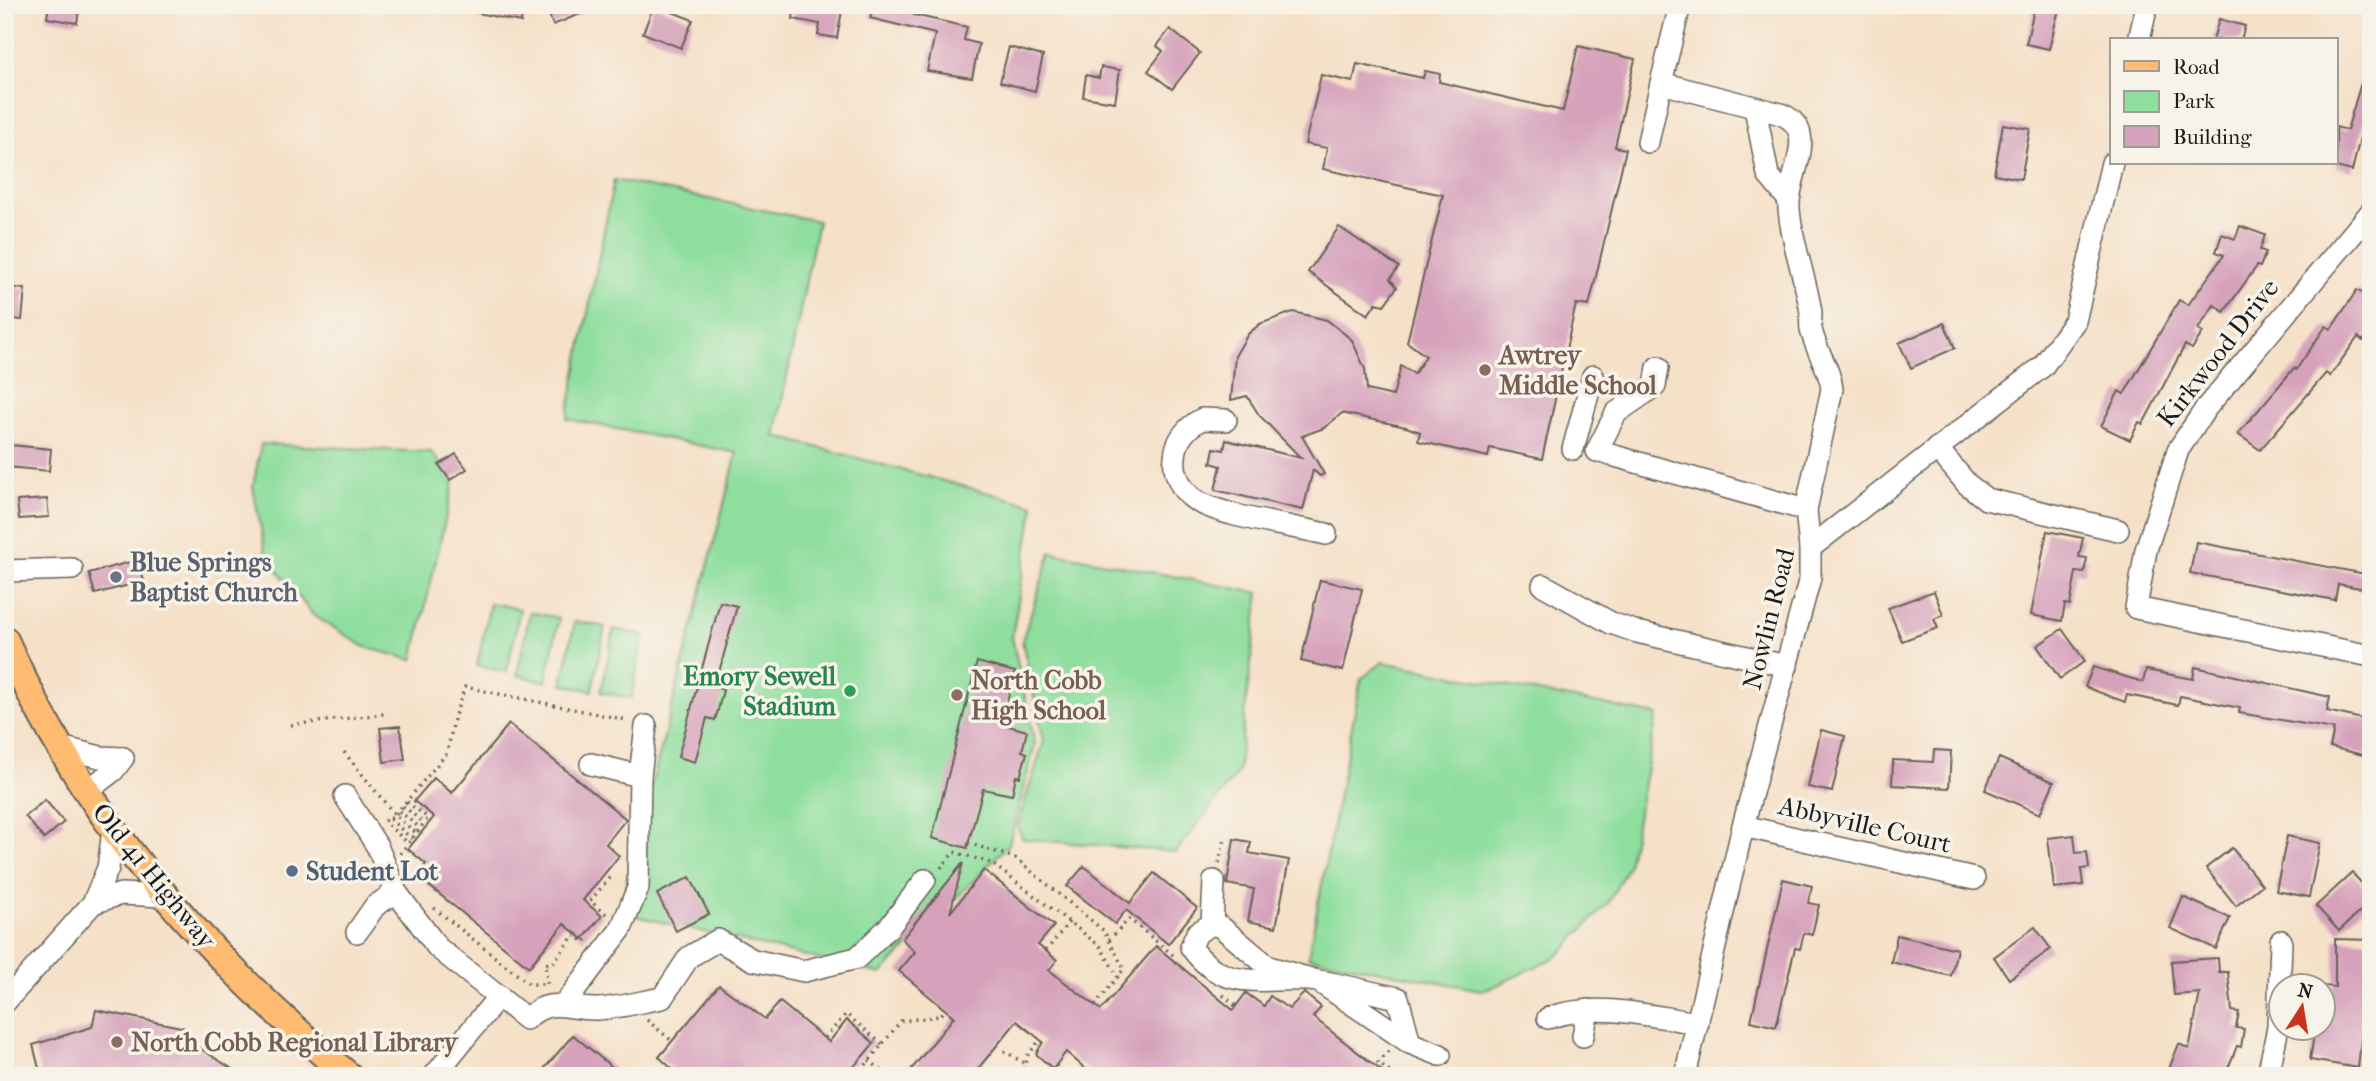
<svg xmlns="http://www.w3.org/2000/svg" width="2376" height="1081" viewBox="0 0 2376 1081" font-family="'IM FELL French Canon',serif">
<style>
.green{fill:#8ede9e;stroke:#557d5d;stroke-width:2}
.building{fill:#d6a2bb}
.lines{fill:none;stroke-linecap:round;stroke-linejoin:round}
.minor-casing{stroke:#686158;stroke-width:24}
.major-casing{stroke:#686158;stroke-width:30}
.path{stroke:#686158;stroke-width:3.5;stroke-dasharray:2 5;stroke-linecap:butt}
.minor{stroke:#fff;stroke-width:21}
.major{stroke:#ffbb71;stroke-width:26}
.education-dot{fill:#8d6e63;stroke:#f7f3e8;stroke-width:2.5}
.worship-dot{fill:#6b7280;stroke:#f7f3e8;stroke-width:2.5}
.leisure-dot{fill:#2e9e5b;stroke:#f7f3e8;stroke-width:2.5}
.service-dot{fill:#5c6f8a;stroke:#f7f3e8;stroke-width:2.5}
.labels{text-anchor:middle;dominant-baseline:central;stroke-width:7;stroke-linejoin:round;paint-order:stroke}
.street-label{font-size:26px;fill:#1c1c1c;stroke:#f7f3e8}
.education-label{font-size:26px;font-weight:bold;fill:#785e54;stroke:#f7f3e8;text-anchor:start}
.worship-label{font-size:26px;font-weight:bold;fill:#5b616d;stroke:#f7f3e8;text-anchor:start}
.leisure-label{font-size:26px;font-weight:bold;fill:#27864d;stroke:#f7f3e8;text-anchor:end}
.service-label{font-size:26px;font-weight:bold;fill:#4e5e75;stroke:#f7f3e8;text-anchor:start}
</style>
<rect width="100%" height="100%" fill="#f7f3e8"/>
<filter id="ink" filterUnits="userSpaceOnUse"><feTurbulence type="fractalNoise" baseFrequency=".0143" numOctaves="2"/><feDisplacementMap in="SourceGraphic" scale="14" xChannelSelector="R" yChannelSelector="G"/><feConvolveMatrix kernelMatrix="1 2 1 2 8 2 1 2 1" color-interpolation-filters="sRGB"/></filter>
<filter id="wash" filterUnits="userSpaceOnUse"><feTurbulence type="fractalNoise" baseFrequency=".00686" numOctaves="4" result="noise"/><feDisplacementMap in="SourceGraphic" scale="28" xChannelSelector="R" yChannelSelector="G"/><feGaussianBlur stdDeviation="1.57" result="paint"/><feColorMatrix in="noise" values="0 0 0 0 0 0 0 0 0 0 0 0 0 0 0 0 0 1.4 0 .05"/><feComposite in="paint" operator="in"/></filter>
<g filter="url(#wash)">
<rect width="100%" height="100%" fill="#f5e0c8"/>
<g class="green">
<polygon points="614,180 818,221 775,436 1034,505 1012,637 1035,744 1009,844 881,974 619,912 737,453 567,419"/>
<polygon points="261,444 431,452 454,481 413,660 365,647 313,615 266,556 253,487"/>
<polygon points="1051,552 1259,593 1238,772 1176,852 1023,839 1017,826 1044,741 1022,641"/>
<polygon points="490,603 520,609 507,672 477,666"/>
<polygon points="530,612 559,618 546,682 517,675"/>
<polygon points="575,621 605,627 592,691 562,684"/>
<polygon points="614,629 644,635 631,698 601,692"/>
<polygon points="1383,662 1657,715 1628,866 1608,903 1558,956 1491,988 1480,990 1308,957 1361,679"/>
</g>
<g id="blocks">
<g class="building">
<polygon points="49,5 80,5 77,23 47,18"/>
<polygon points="473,5 525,5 521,22 473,12"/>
<polygon points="545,5 599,5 600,6 553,25"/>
<polygon points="654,5 693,20 681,48 643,33"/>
<polygon points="795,5 843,5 837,38 818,35 820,24 793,19"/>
<polygon points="873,5 916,5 914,15 967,27 964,40 979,44 972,78 927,71 935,34 870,18"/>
<polygon points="2035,5 2060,5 2049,49 2026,44"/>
<polygon points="2219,19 2245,26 2241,40 2213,40"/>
<polygon points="1170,29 1200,53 1172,89 1148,71 1163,51 1157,46"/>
<polygon points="1578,46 1635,59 1615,147 1626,149 1589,306 1576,304 1542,459 1490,448 1488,457 1418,441 1420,432 1406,427 1342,413 1324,428 1302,436 1324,474 1320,476 1313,470 1303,510 1215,490 1221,466 1211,463 1214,448 1224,450 1226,440 1301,458 1259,415 1247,396 1231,400 1235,356 1248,334 1260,324 1293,312 1327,320 1352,340 1365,369 1367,390 1393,396 1401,366 1414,374 1426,356 1407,342 1443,195 1323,169 1327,148 1305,144 1321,75 1353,82 1357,64 1423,78 1425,71 1440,74 1439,82 1563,111"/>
<polygon points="1009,47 1043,56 1035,91 1000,82"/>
<polygon points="2367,63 2371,64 2371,123 2364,121 2352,171 2336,167 2336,127 2347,130"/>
<polygon points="1101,67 1120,70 1115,102 1083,97 1086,75 1099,78"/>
<polygon points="2003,124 2030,129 2021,179 1994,174"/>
<polygon points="2240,226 2265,235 2260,250 2266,252 2260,267 2257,266 2224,312 2214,305 2198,329 2203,332 2192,349 2185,345 2143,424 2139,422 2130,440 2101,426 2119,391 2124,394 2179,300 2188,305 2224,255 2216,252 2222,234 2235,239"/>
<polygon points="1339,227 1399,267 1390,279 1397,287 1384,305 1376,303 1368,315 1308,272"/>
<polygon points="5,287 25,289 22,320 5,318"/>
<polygon points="2357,290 2371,299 2371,328 2363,341 2358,337 2330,376 2326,373 2260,450 2238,434 2294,368 2296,370 2326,326 2331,329"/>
<polygon points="1944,323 1955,348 1911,368 1899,343"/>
<polygon points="10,445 51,449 49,471 7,467"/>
<polygon points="456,454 467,469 450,480 439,465"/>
<polygon points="47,499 49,517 19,519 17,501"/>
<polygon points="2047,531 2083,538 2079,557 2087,558 2084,573 2076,572 2070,605 2065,604 2062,621 2031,615"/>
<polygon points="2196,542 2371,575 2371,590 2338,584 2335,600 2190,573"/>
<polygon points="138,560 144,581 95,594 89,573"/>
<polygon points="1320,580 1362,589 1343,671 1301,661"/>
<polygon points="1934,591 1943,615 1934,619 1938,628 1902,641 1888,608"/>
<polygon points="720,602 737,606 715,687 723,690 718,710 715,720 707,718 695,762 678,757"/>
<polygon points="2062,629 2085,661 2060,679 2037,646"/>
<polygon points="977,662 1015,672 1001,724 1027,731 1022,751 1027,753 1020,777 1016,776 1012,795 983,789 967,848 932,838"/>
<polygon points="2093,667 2143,682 2146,670 2193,679 2195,667 2330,697 2327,711 2371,721 2367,756 2330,747 2334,729 2239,713 2240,708 2180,696 2178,705 2127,695 2125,702 2085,687"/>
<polygon points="509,724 626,819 606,844 619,856 583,900 602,916 583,939 564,924 529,967 417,876 426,864 408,849 434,817 414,801 434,778 452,793"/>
<polygon points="400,726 405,759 384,762 380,728"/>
<polygon points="1821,730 1845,736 1832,792 1808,787"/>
<polygon points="1934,750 1951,751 1949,788 1892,785 1893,760 1933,762"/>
<polygon points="1999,758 2054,782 2040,814 1985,790"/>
<polygon points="45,800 64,822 44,839 25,816"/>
<polygon points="2074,835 2076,853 2087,852 2089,868 2081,869 2083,885 2054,888 2048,838"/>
<polygon points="2287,836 2320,843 2309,897 2276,891"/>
<polygon points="1234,839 1251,842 1249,853 1289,860 1276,927 1248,921 1254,889 1227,884"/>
<polygon points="2232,848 2262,885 2236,906 2206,868"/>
<polygon points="963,863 950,913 984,870 1054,926 1038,945 1057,960 1049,970 1101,1010 1156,946 1233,1010 1246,993 1264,1006 1270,996 1289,1009 1304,993 1321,1007 1313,1017 1388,1076 1094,1076 1066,1052 1053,1069 1036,1054 1043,1042 1017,1021 972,1076 906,1076 954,1017 899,971 915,952 902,939"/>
<polygon points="1084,866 1130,903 1154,873 1197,908 1168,944 1126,910 1115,924 1067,886"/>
<polygon points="2352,873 2371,893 2371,901 2339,931 2316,906"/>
<polygon points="690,877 709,914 676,931 657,894"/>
<polygon points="1783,879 1812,886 1808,903 1819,905 1812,935 1804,933 1800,949 1795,948 1776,1027 1751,1021"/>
<polygon points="2183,897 2230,918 2216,949 2170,928"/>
<polygon points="2035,927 2051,949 2009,979 1994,957"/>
<polygon points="1897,935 1957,949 1951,976 1891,962"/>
<polygon points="2335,939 2371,940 2371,974 2368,974 2358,1068 2310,1060 2315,1028 2323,1028 2323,986 2335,987"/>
<polygon points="2218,958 2219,972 2228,972 2232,1011 2239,1012 2236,1028 2244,1029 2241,1047 2237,1046 2225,1076 2166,1076 2179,1044 2189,1049 2200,993 2174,995 2171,961"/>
<polygon points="719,985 765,1019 780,1002 829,1042 847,1020 874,1043 846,1076 680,1076 659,1057"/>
<polygon points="96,1010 186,1028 184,1038 243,1076 41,1076 33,1045 92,1027"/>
<polygon points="573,1035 623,1076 538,1076"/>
</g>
</g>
</g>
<g filter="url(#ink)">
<use href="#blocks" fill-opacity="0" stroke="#686158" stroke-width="2"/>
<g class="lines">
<g class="minor-casing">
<g id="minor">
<path d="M1680 5 1661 83 1781 114C1822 131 1786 176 1789 209 1792 246 1806 278 1811 313 1811 318 1810 324 1811 329 1815 350 1830 368 1832 389L1806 510 1810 548"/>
<polyline points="2139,40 2147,5"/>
<polyline points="1755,108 1768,175 1788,199"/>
<polyline points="1648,142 1661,83"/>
<polyline points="2371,212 2206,408 2178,450 2146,550 2136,608 2371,656"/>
<polyline points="1658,367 1655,386 1616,413 1597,451 1806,510"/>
<path d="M1226 420 1202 419C1187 427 1176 440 1175 457 1173 470 1180 488 1190 496 1212 516 1294 526 1326 534"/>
<polyline points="1937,448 1967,484 1986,499 2118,530"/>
<polyline points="1573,449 1593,376"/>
<polyline points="5,571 72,569"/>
<polyline points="1543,585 1611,623 1637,632 1787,666"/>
<polyline points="60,747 100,757 123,758"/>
<polyline points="591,764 640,776"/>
<polyline points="87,791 113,771 123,758"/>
<path d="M345 796 377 846 396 892 438 948 526 1019C552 995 566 1010 597 1009 618 1008 640 1002 662 998L689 957 718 940 753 960 804 971 857 958 890 926 925 880"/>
<polyline points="1743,826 1974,879"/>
<polyline points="93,903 121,894 163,896"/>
<polyline points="1212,924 1214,881"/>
<polyline points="357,932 375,906 396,892"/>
<polyline points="5,1002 93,903 108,868 113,830"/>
<polyline points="564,1005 621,929 638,888 640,776 646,726"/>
<path d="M1548 1018C1595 1001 1649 1016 1698 1023"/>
<polyline points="1583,1036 1588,1010"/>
<path d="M1410 1043 1398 998C1372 993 1345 985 1319 981 1269 974 1226 997 1191 947L1197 933 1212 924 1221 927 1269 967 1318 981 1410 1043 1440 1055"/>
<polyline points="434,1076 499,996"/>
<polyline points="1685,1076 1743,826 1810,578 1810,548 2043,366 2075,321 2112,163"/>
<polyline points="2268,1076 2278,1027 2281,941"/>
</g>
</g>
<g class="major-casing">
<path id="major" d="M5 640C84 819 201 952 349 1076"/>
</g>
<g class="path">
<polyline points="291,725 384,714"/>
<polyline points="344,752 395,815 416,833"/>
<polyline points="403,806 424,823"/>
<polyline points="399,811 420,828"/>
<polyline points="390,819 412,839"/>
<polyline points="384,821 395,815 447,753 455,715 465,687 627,720"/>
<polyline points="388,825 408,843"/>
<polyline points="968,843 1015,858 1104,931 1124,969 1095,1005"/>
<polyline points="400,854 428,818 407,802"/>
<polyline points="1219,863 1225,838"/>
<polyline points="941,868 954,852 991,863 1069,922 1100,946 1118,977"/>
<polyline points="434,908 529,984 547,984 545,964 553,963 574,935 585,942 587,939"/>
<polyline points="606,914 590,901 610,877"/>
<polyline points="1109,940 1129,919 1173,955"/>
<polyline points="1046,951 1069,922"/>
<polyline points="1223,995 1236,1006"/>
<polyline points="647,1020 672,1041"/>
<polyline points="825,1038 846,1014 882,1044"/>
<polyline points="1004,1051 1026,1064"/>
<polyline points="1388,1051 1378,1063 1395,1076"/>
<polyline points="869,1060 888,1076"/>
<polyline points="1056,1065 1067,1076"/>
<polyline points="857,1076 901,1021 940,1016 945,1010"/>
<polyline points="1022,1076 1028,1055 1040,1040"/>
</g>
<use href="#minor" class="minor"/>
<use href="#major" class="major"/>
</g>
</g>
<g class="education-dot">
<circle cx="1485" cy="370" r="7"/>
<circle cx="957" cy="695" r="7"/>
<circle cx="117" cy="1042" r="7"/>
</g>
<circle class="worship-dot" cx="116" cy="577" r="7"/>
<circle class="leisure-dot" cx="850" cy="691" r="7"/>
<circle class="service-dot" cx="292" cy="871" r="7"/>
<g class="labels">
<g class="street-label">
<text transform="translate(2218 353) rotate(-52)">Kirkwood Drive</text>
<text transform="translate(1769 619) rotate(-76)">Nowlin Road</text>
<text transform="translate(1865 825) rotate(13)">Abbyville Court</text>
<text transform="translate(154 876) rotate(51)">Old 41 Highway</text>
</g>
<g class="education-label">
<text x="1499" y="355">Awtrey<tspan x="1499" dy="30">Middle School</tspan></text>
<text x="971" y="680">North Cobb<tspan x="971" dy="30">High School</tspan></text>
<text x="131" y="1042">North Cobb Regional Library</text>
</g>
<g class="worship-label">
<text x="130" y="562">Blue Springs<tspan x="130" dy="30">Baptist Church</tspan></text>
</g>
<g class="leisure-label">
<text x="836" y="676">Emory Sewell<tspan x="836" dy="30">Stadium</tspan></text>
</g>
<g class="service-label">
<text x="306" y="871">Student Lot</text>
</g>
</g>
<rect width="2376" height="1081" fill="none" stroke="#f7f3e8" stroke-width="28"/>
<rect x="2110" y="38" width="228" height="126" fill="#f7f3e8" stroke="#9f9d96" stroke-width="2"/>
<rect x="2124" y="61" width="35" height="10" fill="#ffbb71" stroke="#9f9d96" stroke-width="2"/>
<text x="2173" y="74" font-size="21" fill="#1c1c1c">Road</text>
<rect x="2124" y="91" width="35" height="21" fill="#8ede9e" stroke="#9f9d96" stroke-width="2"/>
<text x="2173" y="108" font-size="21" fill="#1c1c1c">Park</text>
<rect x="2124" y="126" width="35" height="21" fill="#d6a2bb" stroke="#9f9d96" stroke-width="2"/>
<text x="2173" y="144" font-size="21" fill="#1c1c1c">Building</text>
<g transform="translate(2302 1007) rotate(12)"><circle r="33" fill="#f7f3e8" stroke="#9f9d96" stroke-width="2"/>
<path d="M0-5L12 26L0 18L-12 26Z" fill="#c8321e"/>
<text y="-10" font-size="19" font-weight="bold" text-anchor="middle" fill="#1c1c1c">N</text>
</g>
</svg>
